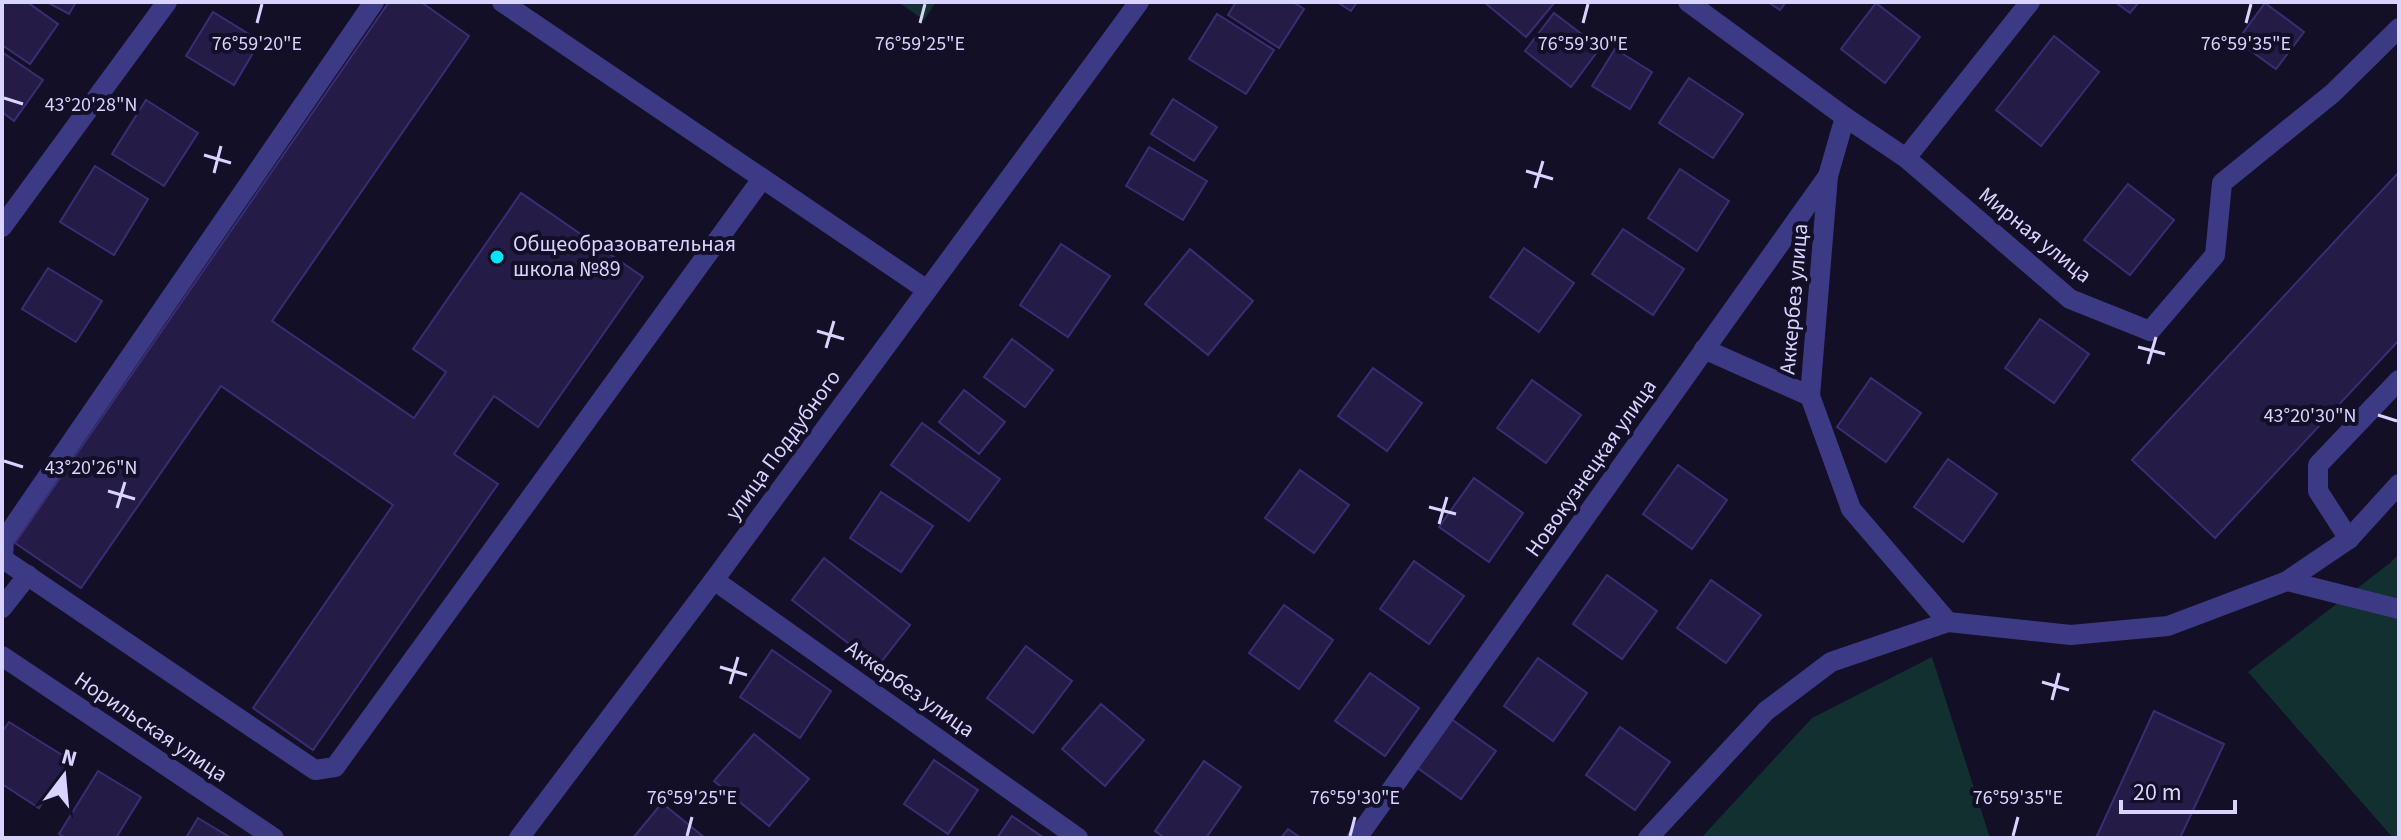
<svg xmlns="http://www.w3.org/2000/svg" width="2401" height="840" viewBox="0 0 2401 840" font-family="'Source Sans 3',sans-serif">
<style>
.green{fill:#12302f}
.building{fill:#241b47;stroke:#3b2d73;stroke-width:2}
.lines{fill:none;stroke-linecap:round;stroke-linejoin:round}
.lane{stroke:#3d3a85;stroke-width:20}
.street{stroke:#3d3a85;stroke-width:20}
.ticks{fill:none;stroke:#d9d4ff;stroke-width:3}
.poi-dot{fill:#00e5ff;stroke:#130f26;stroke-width:3}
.labels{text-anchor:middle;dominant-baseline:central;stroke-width:8;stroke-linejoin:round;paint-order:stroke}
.street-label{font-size:22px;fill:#d9d4ff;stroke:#130f26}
.poi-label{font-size:22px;fill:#d9d4ff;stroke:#130f26;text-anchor:start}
.ticks-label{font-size:20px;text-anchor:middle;fill:#d9d4ff;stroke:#130f26;stroke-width:8;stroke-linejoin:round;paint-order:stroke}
</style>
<rect width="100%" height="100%" fill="#130f26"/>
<g class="green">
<polygon points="898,2 936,2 924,20"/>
<polygon points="2399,554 2399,838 2393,838 2248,672 2390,563"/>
<polygon points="1932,657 1990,838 1701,838 1812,718"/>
</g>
<g class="building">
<polygon points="2,2 27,2 58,24 30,64 2,45"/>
<polygon points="47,2 76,2 69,14"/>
<polygon points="389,2 421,2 469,36 272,321 414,418 446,372 413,349 521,193 643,277 538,427 494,396 454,454 498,484 313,750 253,708 393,505 221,386 81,588 15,543"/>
<polygon points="1236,2 1293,2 1304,9 1279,48 1228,15"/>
<polygon points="1337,2 1357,2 1351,11"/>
<polygon points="1484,2 1555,2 1526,37"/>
<polygon points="1768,2 1786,2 1780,10"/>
<polygon points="2115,2 2139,2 2130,13"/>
<polygon points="1876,3 1920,37 1885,83 1841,49"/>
<polygon points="2265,3 2304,32 2276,69 2237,41"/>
<polygon points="213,12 260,41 234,85 186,56"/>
<polygon points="1554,13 1600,48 1571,87 1525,51"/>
<polygon points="1217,14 1274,50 1246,94 1189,59"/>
<polygon points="2054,36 2099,72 2041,146 1996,110"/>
<polygon points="1615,49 1652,72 1630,109 1592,86"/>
<polygon points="2,52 43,80 14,121 2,112"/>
<polygon points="1689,78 1743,114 1713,158 1659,123"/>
<polygon points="1173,99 1217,127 1194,161 1151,134"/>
<polygon points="146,100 198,133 164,186 112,154"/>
<polygon points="1149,147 1207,181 1183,220 1126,186"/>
<polygon points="95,166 148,199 114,255 60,222"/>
<polygon points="1680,169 1729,201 1697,251 1648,218"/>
<polygon points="2399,172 2399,340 2215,538 2132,460"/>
<polygon points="2128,184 2174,220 2130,275 2084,240"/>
<polygon points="1623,229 1684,269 1653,315 1592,274"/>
<polygon points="1061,244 1110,276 1068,337 1020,305"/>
<polygon points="1524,248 1574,283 1539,332 1490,297"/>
<polygon points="1190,249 1253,301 1208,355 1145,304"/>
<polygon points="48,268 102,301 76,342 22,309"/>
<polygon points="2040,319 2089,354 2054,403 2005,368"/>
<polygon points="1012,339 1053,370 1025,407 984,377"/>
<polygon points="1373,368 1422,403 1387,451 1338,416"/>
<polygon points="1871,378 1921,413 1886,462 1837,427"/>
<polygon points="1532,380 1581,415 1546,463 1497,428"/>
<polygon points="964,390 1005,422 979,454 939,422"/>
<polygon points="922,423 1000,479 969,521 891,465"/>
<polygon points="1948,459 1997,494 1963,542 1914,507"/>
<polygon points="1678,465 1727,500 1692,549 1643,514"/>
<polygon points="1300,470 1349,505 1314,553 1265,518"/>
<polygon points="1474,478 1523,513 1489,562 1439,527"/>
<polygon points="881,492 933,526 901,572 850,538"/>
<polygon points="824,558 910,625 878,666 792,600"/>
<polygon points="1414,561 1464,596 1429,644 1380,609"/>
<polygon points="1607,575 1657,611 1622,659 1573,624"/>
<polygon points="1711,580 1761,615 1726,663 1677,628"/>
<polygon points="1284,605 1333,640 1299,689 1249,653"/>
<polygon points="1026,646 1072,681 1033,733 987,698"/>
<polygon points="772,650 831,691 800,738 740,697"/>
<polygon points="1538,658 1587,693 1553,741 1504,706"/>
<polygon points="1370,673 1419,708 1385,756 1335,721"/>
<polygon points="1101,704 1144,740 1105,786 1062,749"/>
<polygon points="2154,711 2224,744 2180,838 2096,838"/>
<polygon points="1447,716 1496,751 1461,799 1412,764"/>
<polygon points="9,722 70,760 39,808 2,784 2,732"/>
<polygon points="1620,727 1670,762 1635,810 1586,775"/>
<polygon points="754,734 809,779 769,826 714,781"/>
<polygon points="934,760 978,790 948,834 904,804"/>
<polygon points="1204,761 1241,787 1206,838 1165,838 1155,831"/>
<polygon points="98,771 141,797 116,838 66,838 59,834"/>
<polygon points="662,803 705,838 633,838"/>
<polygon points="1012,816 1044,838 997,838"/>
<polygon points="198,818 231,838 186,838"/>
<polygon points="1288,829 1301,838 1281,838"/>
</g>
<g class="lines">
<g class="lane">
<polyline points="374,2 4,540 3,559 315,770 335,767 762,179"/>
<polyline points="502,2 927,290"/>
<polyline points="1704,349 1810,396"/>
<polyline points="2349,539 2318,491 2318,465 2399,380"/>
<polyline points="2,608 28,575"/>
</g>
<g class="street">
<polyline points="1688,2 1845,117 1906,158 2070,299 2150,331 2215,255 2222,183 2333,93 2399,28"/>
<polyline points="1906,158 2030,2"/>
<polyline points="1828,176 1810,396 1851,509 1948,622 2071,635 2168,626 2287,581 2349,539 2399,484"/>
<polyline points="2,227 167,2"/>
<polyline points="714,580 1078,838"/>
<polyline points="2287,581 2399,609"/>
<polyline points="2,656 274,838"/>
<polyline points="519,838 714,580 1139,2"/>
<polyline points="1357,838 1828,176 1845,117"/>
<polyline points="1648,838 1766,711 1831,662 1948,622"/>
</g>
</g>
<path class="ticks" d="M257 23 262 4M920 23 925 4M1583 23 1588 4M2246 23 2251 4M4 98 23 104M204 155 231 163M1526 171 1553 179M214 173 221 146M1535 188 1543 161M817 331 844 339M2138 347 2165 354M826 348 834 321M2148 364 2156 337M2378 415 2397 421M4 461 23 467M108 491 135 499M1429 507 1456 514M117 508 125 482M1439 524 1447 497M720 667 747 675M2042 682 2069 690M730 684 738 657M2052 700 2059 673M687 836 692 817M1350 836 1355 817M2013 836 2018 817"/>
<circle class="poi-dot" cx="497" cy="257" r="8"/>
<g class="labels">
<g class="street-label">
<text transform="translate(2035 235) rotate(39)">Мирная улица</text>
<text transform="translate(1794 299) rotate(-85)">Аккербез улица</text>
<text transform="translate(783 445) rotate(-54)">улица Поддубного</text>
<text transform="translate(1591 468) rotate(-55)">Новокузнецкая улица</text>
<text transform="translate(910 689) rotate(35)">Аккербез улица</text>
<text transform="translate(151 727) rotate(34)">Норильская улица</text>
</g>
<g class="poi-label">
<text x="513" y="244">Общеобразовательная<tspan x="513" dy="25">школа №89</tspan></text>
</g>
</g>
<g class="ticks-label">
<text x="257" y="50">76°59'20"E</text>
<text x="920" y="50">76°59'25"E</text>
<text x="1583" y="50">76°59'30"E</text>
<text x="2246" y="50">76°59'35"E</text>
<text x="91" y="111">43°20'28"N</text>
<text x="2310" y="422">43°20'30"N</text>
<text x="91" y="474">43°20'26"N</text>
<text x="2018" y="804">76°59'35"E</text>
<text x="692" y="804">76°59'25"E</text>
<text x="1355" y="804">76°59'30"E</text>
</g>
<rect width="2401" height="840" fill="none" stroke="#d9d4ff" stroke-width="8"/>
<g transform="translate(64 776) rotate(16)" stroke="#130f26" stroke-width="6" paint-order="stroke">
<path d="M0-6L14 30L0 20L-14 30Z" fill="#d9d4ff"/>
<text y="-12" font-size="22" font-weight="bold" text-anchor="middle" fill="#d9d4ff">N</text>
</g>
<path d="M2121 800v12h114v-12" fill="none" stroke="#d9d4ff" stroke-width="4"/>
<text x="2133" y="800" font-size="24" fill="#d9d4ff" stroke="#130f26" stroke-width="6" paint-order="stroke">20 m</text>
</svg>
